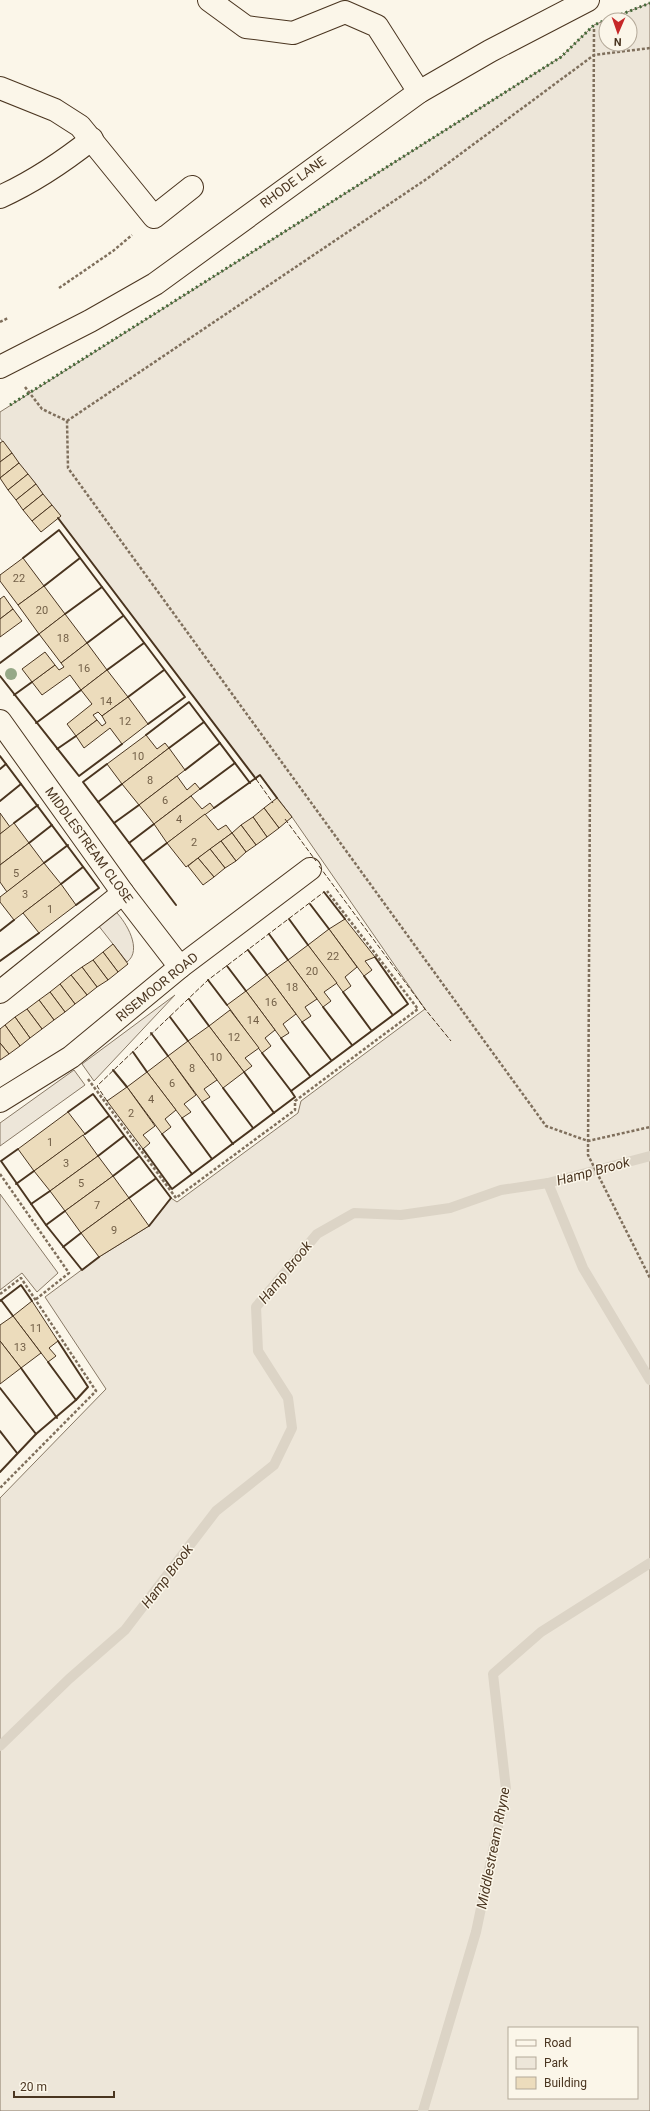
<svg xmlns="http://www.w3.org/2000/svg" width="650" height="2111" viewBox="0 0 650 2111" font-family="Roboto,sans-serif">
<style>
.green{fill:#ede6d9;stroke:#887966;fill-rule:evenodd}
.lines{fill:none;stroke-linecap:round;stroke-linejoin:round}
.stream{stroke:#dcd4c6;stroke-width:10}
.building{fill:#ecdcbc;stroke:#4a3520}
.minor-casing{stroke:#4a3520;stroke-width:24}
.path{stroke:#7f6f5c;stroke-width:2.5;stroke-dasharray:3 2;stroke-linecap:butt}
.minor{stroke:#fbf6e9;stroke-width:22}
.hedge{stroke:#436837;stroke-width:3;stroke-dasharray:2 3;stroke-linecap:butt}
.fence{stroke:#4a3520;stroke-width:1;stroke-dasharray:5 2;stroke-linecap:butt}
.wall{stroke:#4a3520;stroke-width:2}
.tree{fill:#96a887}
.labels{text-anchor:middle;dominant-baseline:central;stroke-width:3;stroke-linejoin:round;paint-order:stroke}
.number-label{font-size:11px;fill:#725f47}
.street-label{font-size:13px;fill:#4a3520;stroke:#fbf6e9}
.water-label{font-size:14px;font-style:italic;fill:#4a3520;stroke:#fbf6e9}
</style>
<rect width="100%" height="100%" fill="#fbf6e9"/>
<g class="green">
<path d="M650 3V2111H0V1498L106 1389 45 1297 99 1257 149 1226 171 1198 177 1202 298 1113 301 1101 425 1009 292 817 260 775 256 779 58 518 0 438V412L561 57 594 25 606 20V44H630V20H607ZM509 2028H637V2098H509Z"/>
<path d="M116 912C126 922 143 950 127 962L98 925Z"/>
<polygon points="175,995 94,1081 82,1064"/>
<polygon points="74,1070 85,1085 0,1146 0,1123"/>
<polygon points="0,1194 58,1273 37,1292 22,1273 0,1290"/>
</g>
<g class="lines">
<g class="stream">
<polyline points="548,1183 583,1268 650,1380"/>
<polyline points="0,1746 69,1679 125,1630 216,1511 274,1465 292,1428 288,1398 258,1351 256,1307 317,1234 354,1213 401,1215 450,1208 501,1190 548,1183 650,1156"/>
<polyline points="423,2111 476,1932 506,1789 493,1674 541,1632 650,1563"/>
</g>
</g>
<g class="building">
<polygon points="3,441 12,453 0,462 0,443"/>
<polygon points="12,453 19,463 0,478 0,462"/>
<polygon points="19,463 28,474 8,490 0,478"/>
<polygon points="28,474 36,484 16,500 8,490"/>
<polygon points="36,484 43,494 23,510 16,500"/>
<polygon points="43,494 52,505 32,521 23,510"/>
<polygon points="52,505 61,516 41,532 32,521"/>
<polygon points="23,558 44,586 18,605 0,581 0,575"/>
<polygon points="44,586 65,614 39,634 18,605"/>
<polygon points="4,596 13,609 0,619 0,599"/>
<polygon points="13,609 22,621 0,637 0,619"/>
<polygon points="65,614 87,643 61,663 39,634"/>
<polygon points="87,643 107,670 81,690 70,675 42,695 32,682 55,665 59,670 64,667 61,663"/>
<polygon points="45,652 55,665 32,682 22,669"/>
<polygon points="107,670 128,697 102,716 98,712 93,715 97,720 76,736 67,724 92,704 81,690"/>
<polygon points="128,697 148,724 122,744 110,728 84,748 76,736 97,720 102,726 106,723 102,716"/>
<polygon points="146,735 157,749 165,743 169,748 122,784 107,764"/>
<polygon points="169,748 185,770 139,805 122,784"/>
<polygon points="177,776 187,790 195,783 200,789 154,824 139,805"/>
<polygon points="191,796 202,809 210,803 214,808 167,843 154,824"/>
<polygon points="277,798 292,817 279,828 264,808"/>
<polygon points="264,808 279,828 267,837 253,817"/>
<polygon points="0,813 10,827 0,834"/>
<polygon points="205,814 218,830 226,825 232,833 186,867 167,843"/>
<polygon points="253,817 267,837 256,845 241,825"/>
<polygon points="14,823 29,843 0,865 0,834"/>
<polygon points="241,825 256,845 246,852 232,833"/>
<polygon points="232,833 246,852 236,861 221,841"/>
<polygon points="221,841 236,861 225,868 210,849"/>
<polygon points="29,843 44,863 7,892 0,882 0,865"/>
<polygon points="210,849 225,868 214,877 198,858"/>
<polygon points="198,858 214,877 203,885 188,866"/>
<polygon points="44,863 61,884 14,920 0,902 0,897"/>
<polygon points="61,884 76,905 39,933 23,913"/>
<polygon points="345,919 375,957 365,961 372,970 364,976 329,929"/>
<polygon points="329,929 357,967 345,977 351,986 343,992 308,945"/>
<polygon points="113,944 128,964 118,972 103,952"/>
<polygon points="308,945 337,983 324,992 331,1001 323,1007 288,960"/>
<polygon points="103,952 118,972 108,980 93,960"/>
<polygon points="93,960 108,980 97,987 82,967"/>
<polygon points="288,960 317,999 305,1007 311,1016 302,1022 267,975"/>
<polygon points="82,967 97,987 87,995 71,975"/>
<polygon points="71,975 87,995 75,1004 60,984"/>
<polygon points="267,975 296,1014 283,1024 289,1033 281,1038 246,991"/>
<polygon points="60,984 75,1004 65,1012 50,992"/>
<polygon points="246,991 275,1030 265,1038 271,1046 262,1053 227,1005"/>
<polygon points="50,992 65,1012 54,1020 39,1000"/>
<polygon points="39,1000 54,1020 42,1029 27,1009"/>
<polygon points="27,1009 42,1029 30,1038 15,1017"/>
<polygon points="230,1010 259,1048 245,1058 252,1066 244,1072 209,1026"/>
<polygon points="15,1017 30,1038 20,1046 5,1025"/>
<polygon points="5,1025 20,1046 9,1054 0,1043 0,1029"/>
<polygon points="209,1026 244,1072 223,1088 188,1041"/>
<polygon points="188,1041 217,1080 204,1089 210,1097 202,1102 168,1056"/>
<polygon points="0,1043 9,1054 0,1060"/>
<polygon points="168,1056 196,1095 184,1104 191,1112 182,1118 147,1072"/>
<polygon points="147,1072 176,1110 165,1119 171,1127 162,1134 127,1087"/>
<polygon points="127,1087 155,1126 143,1135 150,1143 143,1149 107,1101"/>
<polygon points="68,1112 85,1134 34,1171 18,1149"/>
<polygon points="83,1135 98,1156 50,1191 34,1171"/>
<polygon points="98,1156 113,1176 65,1211 50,1191"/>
<polygon points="113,1176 129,1198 81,1233 65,1211"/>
<polygon points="129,1198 149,1226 99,1257 81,1233"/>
<polygon points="32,1301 58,1341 49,1348 56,1356 48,1362 13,1316"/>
<polygon points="13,1316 41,1353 21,1368 0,1341 0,1325"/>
<polygon points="0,1341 21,1368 0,1384"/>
</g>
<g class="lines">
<g class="minor-casing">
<g id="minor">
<polyline points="209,0 246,27 293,33 345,12 377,26 419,92"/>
<polyline points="0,88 55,110 80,126 154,217 192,187"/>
<path d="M0 197C33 182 63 162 92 139"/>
<polyline points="0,367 90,321 155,284 419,92 490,51 588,0"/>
<polyline points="0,721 123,893 180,967"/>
<polyline points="0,992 123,893"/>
<polyline points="0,1101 71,1057 180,967 310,869"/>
</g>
</g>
<g class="path">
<polyline points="594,29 588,1155 650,1278"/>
<polyline points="59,288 113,251 132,235"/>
<polyline points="0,322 8,318"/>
<polyline points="25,387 42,409 67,421 68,468 546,1126 588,1141 650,1127"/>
<polyline points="67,421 428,178 594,55 650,48"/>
<polyline points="88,1079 176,1198 295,1110 295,1101 418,1009 327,891"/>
<polyline points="0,1174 69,1273 35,1300"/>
<polyline points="0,1294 21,1278 96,1391 0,1488"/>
</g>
<use href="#minor" class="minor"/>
<g class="hedge">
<polyline points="607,20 650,3"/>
<polyline points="10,405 561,57 594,25 606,20"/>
</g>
<g class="fence">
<polyline points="256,779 273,803"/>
<polyline points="285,819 316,861"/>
<polyline points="319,866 425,1009 451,1041"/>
<polyline points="107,1101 97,1086 208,980 324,892"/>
</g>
<g class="wall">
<polyline points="58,518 256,779"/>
<polyline points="23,558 59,530 185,697 148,724"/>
<polyline points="44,586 80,558"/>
<polyline points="65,614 102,587"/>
<polyline points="87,643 123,616"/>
<polyline points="0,663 39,634"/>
<polyline points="107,670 144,643"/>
<polyline points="0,676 79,776 122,744"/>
<polyline points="14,695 32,682"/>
<polyline points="128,697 164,670"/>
<polyline points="36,723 81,690"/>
<polyline points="146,735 189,702 250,783"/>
<polyline points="169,748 204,722"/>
<polyline points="57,749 76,736"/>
<polyline points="0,756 99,888 76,905"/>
<polyline points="107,764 83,782 176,905"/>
<polyline points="0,769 6,764"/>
<polyline points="185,770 220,743"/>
<polyline points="200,789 235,763"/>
<polyline points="0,801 21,784"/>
<polyline points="98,802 122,784"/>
<polyline points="214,808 260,775 277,798"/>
<polyline points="14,823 38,805"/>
<polyline points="114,823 139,805"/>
<polyline points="29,843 52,825"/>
<polyline points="129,843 154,824"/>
<polyline points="143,861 167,843"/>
<polyline points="44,863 68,845"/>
<polyline points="61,884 83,867"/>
<polyline points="324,892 345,919"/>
<polyline points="310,904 329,929"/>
<polyline points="289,919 308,945"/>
<polyline points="0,931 14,920"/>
<polyline points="269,934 288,960"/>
<polyline points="248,950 267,975"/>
<polyline points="0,961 39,933"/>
<polyline points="227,966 246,991"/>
<polyline points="364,976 392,1014"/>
<polyline points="208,980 227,1005"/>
<polyline points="343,992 371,1030"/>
<polyline points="189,999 209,1026"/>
<polyline points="323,1007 352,1045"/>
<polyline points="170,1017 188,1041"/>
<polyline points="302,1022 331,1060"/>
<polyline points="151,1033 168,1056"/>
<polyline points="281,1038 310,1076"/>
<polyline points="133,1052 147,1072"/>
<polyline points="262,1053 291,1091"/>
<polyline points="113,1070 127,1087"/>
<polyline points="244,1072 274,1113"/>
<polyline points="223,1088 253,1128"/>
<polyline points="202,1102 233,1144"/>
<polyline points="68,1112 93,1094 171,1198 149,1226"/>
<polyline points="182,1118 212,1159"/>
<polyline points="85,1134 109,1116"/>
<polyline points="162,1134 192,1174"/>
<polyline points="18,1149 1,1161 46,1225 82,1270 99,1257"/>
<polyline points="143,1149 172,1189 295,1097 291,1091 408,1004 375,957"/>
<polyline points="98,1156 124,1136"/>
<polyline points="113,1176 138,1157"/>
<polyline points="16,1184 34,1171"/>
<polyline points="129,1198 155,1179"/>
<polyline points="31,1204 50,1191"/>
<polyline points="46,1225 65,1211"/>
<polyline points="63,1247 81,1233"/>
<polyline points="1,1300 13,1316"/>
<polyline points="0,1301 21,1285 32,1301"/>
<polyline points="48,1362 76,1400"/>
<polyline points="21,1368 57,1418"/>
<polyline points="0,1388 36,1434"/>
<polyline points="0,1431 17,1453"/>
<polyline points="0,1472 36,1434 76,1400 88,1387 58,1341"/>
</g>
</g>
<circle class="tree" cx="11" cy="674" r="6"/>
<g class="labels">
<g class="number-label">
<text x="19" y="578">22</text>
<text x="42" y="610">20</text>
<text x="63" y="638">18</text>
<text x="84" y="668">16</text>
<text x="106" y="701">14</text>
<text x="125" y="721">12</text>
<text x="138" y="756">10</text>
<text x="150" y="780">8</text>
<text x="165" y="800">6</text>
<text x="179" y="819">4</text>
<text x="194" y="842">2</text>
<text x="16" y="873">5</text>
<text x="25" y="894">3</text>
<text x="50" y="909">1</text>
<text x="333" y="956">22</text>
<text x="312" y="971">20</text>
<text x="292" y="987">18</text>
<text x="271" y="1002">16</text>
<text x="253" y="1020">14</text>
<text x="234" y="1037">12</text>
<text x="216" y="1057">10</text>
<text x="192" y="1068">8</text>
<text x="172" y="1083">6</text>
<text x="151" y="1099">4</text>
<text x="131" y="1113">2</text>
<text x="50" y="1142">1</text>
<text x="66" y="1163">3</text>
<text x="81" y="1183">5</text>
<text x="97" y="1205">7</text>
<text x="114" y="1230">9</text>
<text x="36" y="1328">11</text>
<text x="20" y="1347">13</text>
</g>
<g class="street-label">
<text transform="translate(293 182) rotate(-36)">RHODE LANE</text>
<text transform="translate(89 845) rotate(54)">MIDDLESTREAM CLOSE</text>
<text transform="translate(157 987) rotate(-39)">RISEMOOR ROAD</text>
</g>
<g class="water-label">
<text transform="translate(593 1171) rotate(-15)">Hamp Brook</text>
<text transform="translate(285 1272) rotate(-51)">Hamp Brook</text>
<text transform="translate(167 1576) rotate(-53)">Hamp Brook</text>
<text transform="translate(493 1848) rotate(-79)">Middlestream Rhyne</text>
</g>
</g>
<rect x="508" y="2027" width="130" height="72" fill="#fbf6e9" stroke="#b4a999"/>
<rect x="516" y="2040" width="20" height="6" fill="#fbf6e9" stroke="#b4a999"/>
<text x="544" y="2047" font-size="12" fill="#4a3520">Road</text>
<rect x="516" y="2057" width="20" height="12" fill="#ede6d9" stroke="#b4a999"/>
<text x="544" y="2067" font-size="12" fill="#4a3520">Park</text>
<rect x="516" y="2077" width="20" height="12" fill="#ecdcbc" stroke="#b4a999"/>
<text x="544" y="2087" font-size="12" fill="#4a3520">Building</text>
<g transform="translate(618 32) rotate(182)"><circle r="19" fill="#fbf6e9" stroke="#b4a999"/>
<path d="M0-3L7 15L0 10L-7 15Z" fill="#c62828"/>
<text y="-6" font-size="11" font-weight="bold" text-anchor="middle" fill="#4a3520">N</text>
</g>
<path d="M14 2091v6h100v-6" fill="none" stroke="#4a3520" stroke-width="2"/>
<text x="20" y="2091" font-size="12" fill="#4a3520" stroke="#fbf6e9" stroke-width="3" paint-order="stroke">20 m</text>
</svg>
